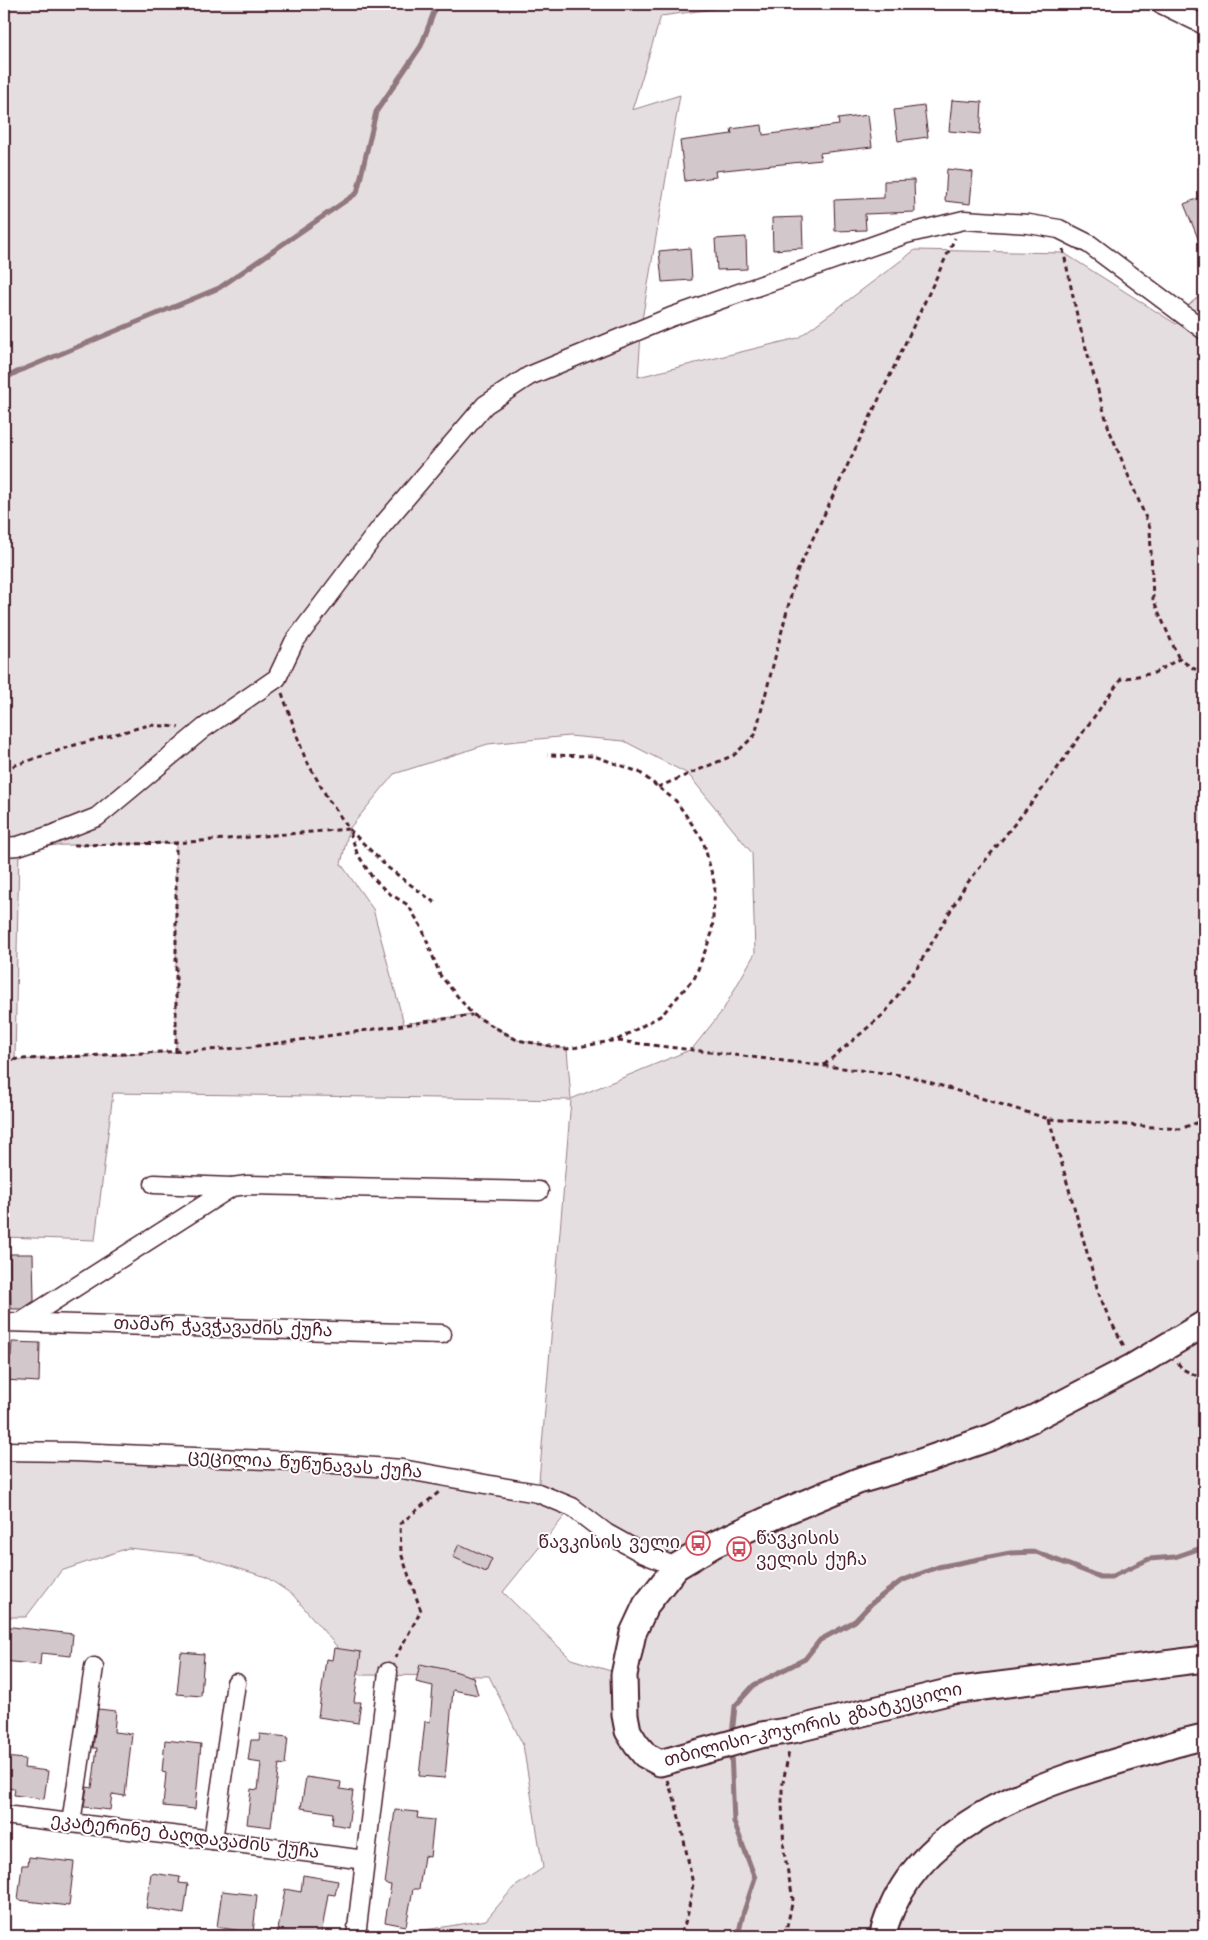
<svg xmlns="http://www.w3.org/2000/svg" width="1208" height="1940" viewBox="0 0 1208 1940" font-family="Kalam,'Noto Sans Georgian',sans-serif">
<style>
.green{fill:#e5dee0;stroke:#987e86;fill-rule:evenodd}
.lines{fill:none;stroke-linecap:round;stroke-linejoin:round}
.stream{stroke:#91787e;stroke-width:5}
.building{fill:#d2c7cb;stroke:#4a1f2b}
.street-casing{stroke:#4a1f2b;stroke-width:21}
.secondary-casing{stroke:#4a1f2b;stroke-width:29}
.path{stroke:#4a1f2b;stroke-width:3;stroke-dasharray:5 4;stroke-linecap:butt}
.street{stroke:#fff;stroke-width:18}
.secondary{stroke:#fff;stroke-width:25}
.labels{text-anchor:middle;dominant-baseline:central;stroke-width:4;stroke-linejoin:round;paint-order:stroke}
.street-label{font-size:18px;fill:#4a1f2b;stroke:#fff}
.poi-label{font-size:18px;fill:#4a1f2b;stroke:#fff;text-anchor:start}
</style>
<rect width="100%" height="100%" fill="#fff"/>
<filter id="ink" filterUnits="userSpaceOnUse"><feTurbulence type="fractalNoise" baseFrequency=".02" numOctaves="2"/><feDisplacementMap in="SourceGraphic" scale="10" xChannelSelector="R" yChannelSelector="G"/><feConvolveMatrix kernelMatrix="1 2 1 2 8 2 1 2 1" color-interpolation-filters="sRGB"/></filter>
<g filter="url(#ink)">
<g class="green">
<path d="M4 4H750L661 16 632 110 680 95 642 320 638 377 798 338 915 250 1064 253 1176 324C1184 309 1189 303 1204 293V1936H402L413 1932 486 1920 513 1888 543 1868 523 1745 489 1676 361 1675 293 1595 266 1577 195 1555 128 1548 61 1571 26 1617H4V1451L293 1461 538 1493 571 1100 113 1093 95 1240 4 1237ZM569 736 624 741 688 774 752 853 755 953 723 1010 692 1049 571 1099 567 1049 517 1040 472 1014 404 1024 373 909 341 864 349 829 394 774 488 744ZM176 843V1052L15 1060 19 846ZM983 1427H984L699 1553 787 1495ZM572 1507 675 1568 624 1675 571 1659 503 1592ZM760 1736 730 1760 695 1754Z"/>
<polygon points="1176,4 1204,4 1204,17"/>
</g>
<g class="lines">
<g class="stream">
<polyline points="4,379 17,372 219,288 357,193 376,112 421,46 437,4"/>
<polyline points="732,1735 735,1706 754,1685 805,1659 820,1640 855,1621 872,1603 901,1581 938,1567 1010,1553 1036,1552 1100,1577 1111,1577 1149,1559 1175,1557 1204,1547"/>
<polyline points="731,1751 734,1822 755,1878 743,1914 738,1936"/>
</g>
</g>
<g class="building">
<polygon points="952,100 982,102 980,134 949,131"/>
<polygon points="924,106 928,137 898,141 894,110"/>
<polygon points="868,115 872,147 820,153 821,160 715,171 716,177 685,181 680,141 732,134 731,129 762,125 763,135 839,125 838,119"/>
<polygon points="947,169 973,172 970,204 945,201"/>
<polygon points="914,180 915,212 865,214 866,230 835,231 834,200 884,198 884,181"/>
<polygon points="1204,196 1204,253 1184,204"/>
<polygon points="802,217 803,248 773,250 772,218"/>
<polygon points="746,237 747,269 717,270 715,239"/>
<polygon points="690,248 692,280 662,282 659,251"/>
<polygon points="10,1254 33,1254 34,1301 22,1309 11,1309"/>
<polygon points="12,1342 40,1343 39,1382 4,1380 4,1356 11,1356"/>
<polygon points="459,1544 492,1559 486,1572 453,1557"/>
<polygon points="4,1626 73,1634 71,1656 41,1653 40,1665 4,1661"/>
<polygon points="334,1648 361,1652 354,1702 361,1702 358,1723 318,1717 326,1659 332,1660"/>
<polygon points="181,1652 204,1654 201,1696 177,1694"/>
<polygon points="420,1664 454,1671 473,1677 478,1695 453,1690 445,1778 419,1776 425,1721 430,1722 433,1686 416,1682"/>
<polygon points="98,1709 116,1711 114,1732 132,1734 125,1796 112,1794 110,1810 84,1807 87,1787 92,1788 97,1748 93,1748"/>
<polygon points="260,1734 288,1737 285,1765 279,1764 271,1827 247,1824 251,1789 258,1790 261,1763 248,1761 251,1740 259,1740"/>
<polygon points="165,1740 201,1744 195,1809 163,1806 166,1773 162,1772"/>
<polygon points="4,1757 25,1759 24,1768 48,1771 44,1799 14,1795 15,1789 4,1788"/>
<polygon points="306,1777 341,1782 340,1789 353,1791 348,1827 332,1824 333,1813 301,1808"/>
<polygon points="395,1810 418,1812 417,1818 434,1820 430,1857 424,1856 419,1889 413,1889 406,1926 385,1922 391,1885 385,1884"/>
<polygon points="29,1857 74,1862 69,1906 18,1900 22,1865 28,1865"/>
<polygon points="151,1873 180,1877 179,1883 188,1884 184,1914 146,1908"/>
<polygon points="303,1875 338,1881 335,1895 328,1894 321,1936 277,1936 285,1889 301,1892"/>
<polygon points="222,1891 257,1895 253,1933 217,1927"/>
</g>
<g class="lines">
<g class="street-casing">
<g id="street">
<polyline points="1161,4 1204,25"/>
<polyline points="4,847 18,846 54,834 97,817 204,728 277,678 294,642 381,527 485,405 529,376 671,317 906,234 964,220 1029,224 1059,229 1089,244 1204,330"/>
<polyline points="154,1184 232,1187"/>
<polyline points="4,1322 442,1334"/>
<polyline points="21,1322 232,1187 247,1185 539,1191"/>
<polyline points="4,1451 73,1452 293,1461 402,1469 513,1489 538,1493 572,1507 606,1533 642,1553 676,1567"/>
<polyline points="4,1815 213,1840 365,1860"/>
<polyline points="71,1823 94,1667"/>
<polyline points="213,1840 236,1683"/>
<polyline points="356,1936 388,1672"/>
</g>
</g>
<g class="secondary-casing">
<g id="secondary">
<path id="s1" d="M1204 1324 1134 1366 1034 1418 992 1437 912 1465 858 1481 786 1511 713 1545 676 1567 646 1605 633 1633 624 1675 625 1715 628 1731 636 1744 645 1755 660 1763 761 1735 793 1730 952 1691 1204 1659"/>
<path d="M883 1936C884 1926 888 1917 892 1908 931 1818 1048 1781 1135 1756 1158 1750 1181 1741 1204 1737"/>
</g>
</g>
<g class="path">
<polyline points="1063,249 1078,320 1109,429 1150,528 1153,599 1179,659"/>
<polyline points="282,693 305,758 328,799 349,829 387,867 435,903"/>
<polyline points="4,769 75,745 149,725 179,727"/>
<polyline points="658,787 734,755 755,735 797,572 955,238"/>
<polyline points="74,845 176,843 349,829 357,853 372,877 387,892 408,905 422,928 440,975 472,1014 517,1040 567,1049 617,1040 662,1015 695,977 712,933 715,886 703,840 676,801 639,772 594,756 547,755"/>
<polyline points="618,1041 909,1076 1049,1119 1180,1129 1204,1120"/>
<polyline points="176,1052 176,843"/>
<polyline points="4,1060 244,1048 472,1015"/>
<polyline points="824,1065 885,1013 917,968 965,886 1044,787 1121,679 1154,673 1179,659 1204,675"/>
<polyline points="1049,1119 1098,1291 1108,1316 1125,1348"/>
<polyline points="1178,1363 1182,1369 1204,1379"/>
<polyline points="395,1658 421,1611 401,1553 400,1524 439,1492"/>
<polyline points="667,1780 675,1801 681,1826 693,1884 688,1913 681,1936"/>
<polyline points="785,1936 793,1899 784,1852 782,1803 782,1788 789,1751"/>
</g>
<use href="#street" class="street"/>
<use href="#secondary" class="secondary"/>
</g>
</g>
<defs>
<g id="bus-ring" transform="scale(1.25)"><circle r="9.5" fill="#fff" stroke="#d1495b" stroke-width="1.5"/><path d="M-5-6H5V4H4V6H2V4H-2V6H-4V4H-5ZM-3.5-4V0h7V-4ZM-3.5 1.2v1.5H-2V1.2ZM2 1.2v1.5H3.5V1.2Z" fill="#d1495b"/></g>
</defs>
<g fill-rule="evenodd">
<use href="#bus-ring" x="698" y="1543"/>
<use href="#bus-ring" x="739" y="1549"/>
</g>
<g class="labels">
<g class="street-label">
<text transform="translate(223 1328) rotate(2)">თამარ ჭავჭავაძის ქუჩა</text>
<text transform="translate(305 1465) rotate(4)">ცეცილია წუწუნავას ქუჩა</text>
<text stroke="none"><textPath href="#s1" startOffset="966">თბილისი-კოჯორის გზატკეცილი</textPath></text>
<text transform="translate(185 1837) rotate(7)">ეკატერინე ბაღდავაძის ქუჩა</text>
</g>
<g class="poi-label">
<text x="756" y="1539">წავკისის<tspan x="756" dy="21">ველის ქუჩა</tspan></text>
<text x="680" y="1543" text-anchor="end">წავკისის ველი</text>
</g>
</g>
<rect width="1208" height="1940" fill="none" stroke="#fff" stroke-width="20"/>
<rect x="10" y="10" width="1188" height="1920" fill="none" stroke="#4a1f2b" stroke-width="2" filter="url(#ink)"/>
</svg>
